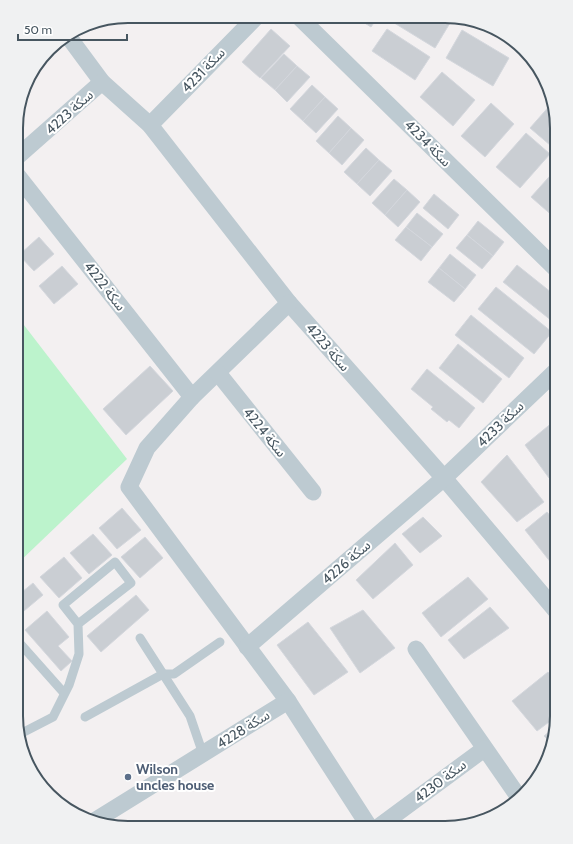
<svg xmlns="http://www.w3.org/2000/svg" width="573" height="844" viewBox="0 0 573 844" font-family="Cabin,'Noto Sans Arabic',sans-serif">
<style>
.green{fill:#bcf3cc}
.building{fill:#caced3;stroke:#d4d7dd}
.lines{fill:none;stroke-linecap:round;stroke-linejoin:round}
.lane{stroke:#bdcad1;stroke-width:9}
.street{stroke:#bdcad1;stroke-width:17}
.service-dot{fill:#5c6f8a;stroke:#fff;stroke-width:1.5}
.labels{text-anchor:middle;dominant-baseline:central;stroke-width:4;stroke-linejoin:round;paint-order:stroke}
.street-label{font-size:14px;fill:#475660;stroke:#fff}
.service-label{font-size:14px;font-weight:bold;fill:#4e5e75;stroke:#fff;text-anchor:start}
.rim{fill:none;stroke:#475660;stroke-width:2}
</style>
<rect width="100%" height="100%" fill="#f3f0f1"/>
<polygon class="green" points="17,316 127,459 16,565"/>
<g class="building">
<polygon points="355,17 378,17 371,27"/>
<polygon points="394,17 439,17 450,23 435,48 391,21"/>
<polygon points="271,29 290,46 260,78 242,62"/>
<polygon points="387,29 430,57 415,80 372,51"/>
<polygon points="462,30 509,58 493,86 446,58"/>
<polygon points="284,54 297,66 275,90 261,78"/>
<polygon points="297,66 310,77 287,102 275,90"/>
<polygon points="442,72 475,100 453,126 420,97"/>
<polygon points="312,85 325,97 303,121 290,109"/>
<polygon points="325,97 338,109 316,133 303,121"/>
<polygon points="491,103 514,124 485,157 461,136"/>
<polygon points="552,103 557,128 557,151 530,128"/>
<polygon points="338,116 351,128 329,153 316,141"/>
<polygon points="351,128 364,140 342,165 329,153"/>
<polygon points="526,133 550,154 520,188 496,167"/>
<polygon points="366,148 379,160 357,184 344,172"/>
<polygon points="379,160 392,171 370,196 357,184"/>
<polygon points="557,168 557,216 555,218 531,197"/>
<polygon points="394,179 407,190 385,215 372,203"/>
<polygon points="407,190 420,202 398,227 385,215"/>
<polygon points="434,194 459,215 448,229 423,208"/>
<polygon points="417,213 443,234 432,247 406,227"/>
<polygon points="478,221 504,242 493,256 467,235"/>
<polygon points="406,227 432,247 421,261 395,240"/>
<polygon points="467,235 493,256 482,269 456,248"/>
<polygon points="39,237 54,254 34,271 19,255"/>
<polygon points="450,254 476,275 465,289 439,268"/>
<polygon points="517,265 557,297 557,325 503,282"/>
<polygon points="62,266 78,284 54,304 39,286"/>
<polygon points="439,268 465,289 454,302 428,282"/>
<polygon points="496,287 552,332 534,354 478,309"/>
<polygon points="471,315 524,358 509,378 455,335"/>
<polygon points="458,344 502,379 483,403 439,368"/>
<polygon points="150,366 173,391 126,435 103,409"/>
<polygon points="427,369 475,408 459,428 449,420 447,422 431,409 433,407 411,389"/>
<polygon points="553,422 557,427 557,471 549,478 525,445"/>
<polygon points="507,455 544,502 517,522 481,482"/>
<polygon points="122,508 141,530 117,549 99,528"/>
<polygon points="547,512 557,524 556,569 525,530"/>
<polygon points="423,517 442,536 420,553 402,534"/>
<polygon points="93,534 112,555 89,574 70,553"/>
<polygon points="145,537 163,558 140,578 121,557"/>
<polygon points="395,543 413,565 373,599 356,580"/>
<polygon points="64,557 82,578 59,598 40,577"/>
<polygon points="468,577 488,599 441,637 422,613"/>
<polygon points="33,583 43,595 18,616 16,613 16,597"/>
<polygon points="136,595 149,610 101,652 87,636"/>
<polygon points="490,607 509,628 464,659 448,640"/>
<polygon points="363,610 395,648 360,673 330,628"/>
<polygon points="47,611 69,637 58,646 72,661 61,671 25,630"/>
<polygon points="308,622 348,672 314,695 277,645"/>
<polygon points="548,672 557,682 557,716 537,731 512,701"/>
<polygon points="555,727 550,742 544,736"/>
</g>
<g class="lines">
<g class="lane">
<polyline points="140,638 190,716 203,754"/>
<polyline points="16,639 64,693"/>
<polyline points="85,717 163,674 174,674 220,642"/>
<polyline points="20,734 53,717 69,685 79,654 78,624 63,605 115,562 131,583 78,624"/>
</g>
<g class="street">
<polyline points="299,17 557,270"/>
<polyline points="68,36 102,82 150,125 289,303 444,478 557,612"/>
<polyline points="150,125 257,16"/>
<polyline points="17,157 102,82"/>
<polyline points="17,175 192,397"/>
<polyline points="289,303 192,397 147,448 129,487 288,701 370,828"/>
<polyline points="218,373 313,492"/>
<polyline points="247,647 444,478 557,370"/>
<polyline points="416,649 518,796"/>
<polyline points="96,820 288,701"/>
<polyline points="377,828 484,749"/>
</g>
</g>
<circle class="service-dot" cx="128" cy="777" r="4"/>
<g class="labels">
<g class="street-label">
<text transform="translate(203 70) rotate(-46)">سكة 4231</text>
<text transform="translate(69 112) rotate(-42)">سكة 4223</text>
<text transform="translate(428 143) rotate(45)">سكة 4234</text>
<text transform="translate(105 286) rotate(52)">سكة 4222</text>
<text transform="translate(328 347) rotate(49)">سكة 4223</text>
<text transform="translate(500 424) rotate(-44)">سكة 4233</text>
<text transform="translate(265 432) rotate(51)">سكة 4224</text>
<text transform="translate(346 562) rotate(-41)">سكة 4226</text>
<text transform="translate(243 729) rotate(-32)">سكة 4228</text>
<text transform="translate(440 781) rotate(-37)">سكة 4230</text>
</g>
<g class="service-label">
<text x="136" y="769">Wilson<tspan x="136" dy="16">uncles house</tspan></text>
</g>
</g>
<path d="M0 0H573V844H0ZM128 23H445A105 105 0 0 1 550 128V716A105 105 0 0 1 445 821H128A105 105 0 0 1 23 716V128A105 105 0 0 1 128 23Z" fill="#f0f1f2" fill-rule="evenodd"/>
<path class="rim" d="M128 23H445A105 105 0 0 1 550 128V716A105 105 0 0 1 445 821H128A105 105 0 0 1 23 716V128A105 105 0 0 1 128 23Z"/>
<path d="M18 34v6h109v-6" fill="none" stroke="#475660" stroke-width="2"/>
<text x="24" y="34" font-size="12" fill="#475660" stroke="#ffffff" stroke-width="3" paint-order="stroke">50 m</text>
</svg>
